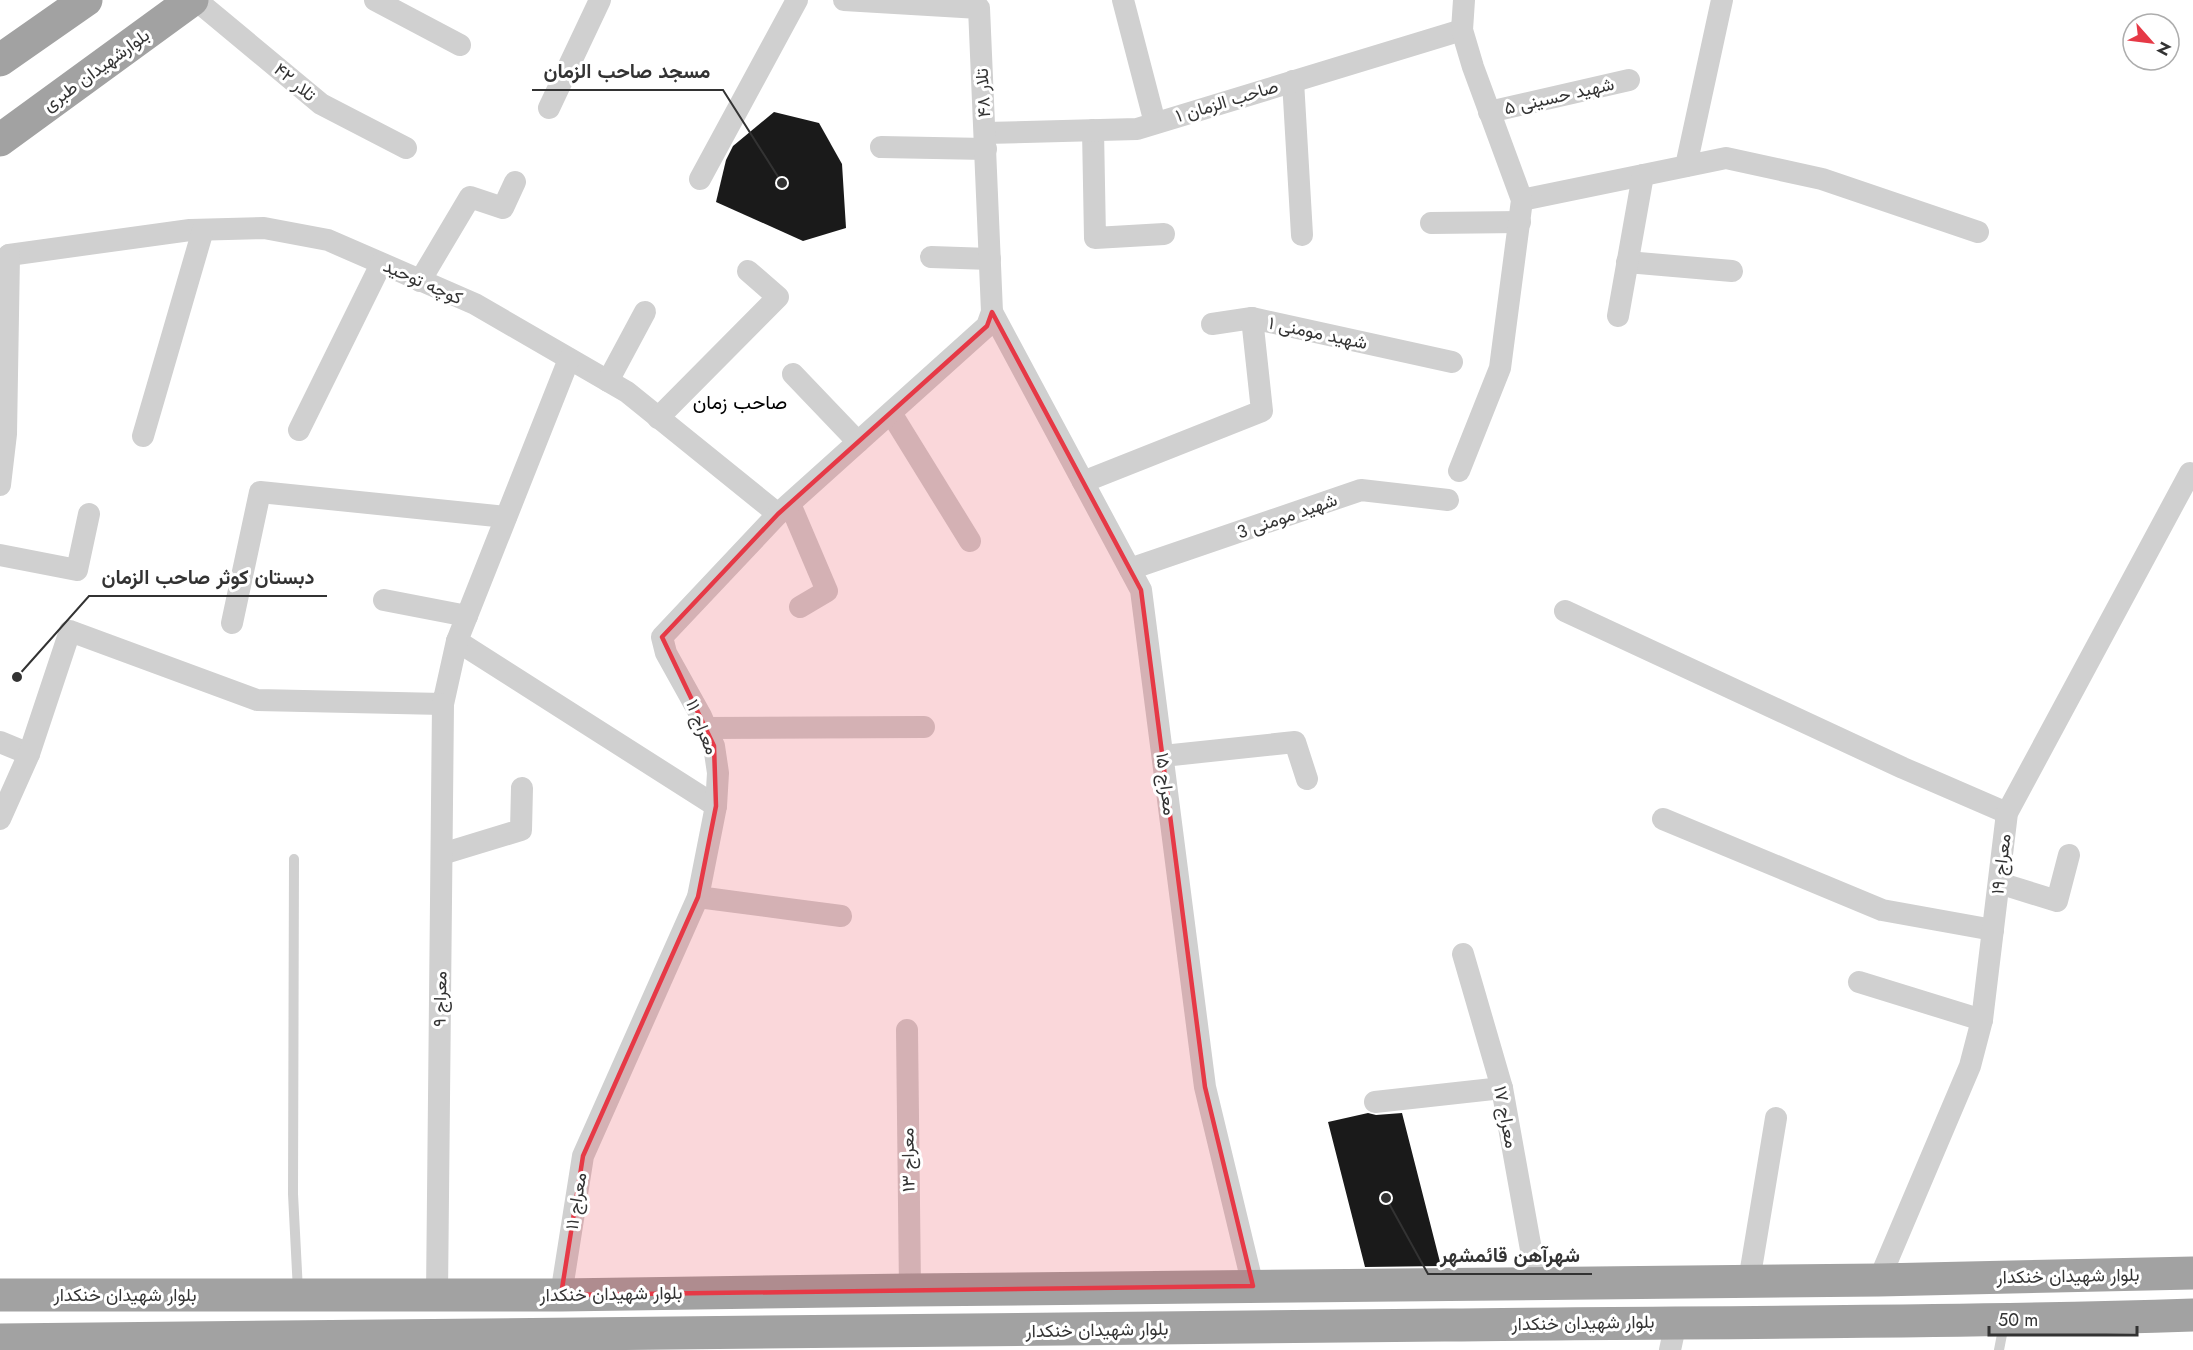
<svg xmlns="http://www.w3.org/2000/svg" width="2193" height="1350" viewBox="0 0 2193 1350" font-family="Jost,Vazirmatn,sans-serif">
<style>
.building{fill:#1a1a1a}
.lines{fill:none;stroke-linecap:round;stroke-linejoin:round}
.service{stroke:#d0d0d0;stroke-width:10}
.minor{stroke:#d0d0d0;stroke-width:22}
.trunk{stroke:#a2a2a2;stroke-width:33}
.marked{fill:#e63946;fill-opacity:0.2;stroke:#e63946;stroke-width:4.5;stroke-linejoin:round}
.labels{text-anchor:middle;dominant-baseline:central;stroke-width:6;stroke-linejoin:round;paint-order:stroke}
.street-label{font-size:18px;fill:#333;stroke:#fff}
.neighbourhood-label{font-size:20px;fill:#000;stroke:#fff}
.leader{fill:none;stroke:#333;stroke-width:2}
.callout-dot{fill:#333;stroke:#fff;stroke-width:2}
.callout-label{font-size:20px;text-anchor:middle;font-weight:bold;fill:#333;stroke:#fff;stroke-width:6;stroke-linejoin:round;paint-order:stroke}
</style>
<rect width="100%" height="100%" fill="#fff"/>
<g class="building">
<polygon points="774,112 819,123 842,164 846,228 803,241 716,202 726,160 733,146"/>
<polygon points="1368,1113 1376,1115 1402,1113 1441,1266 1365,1267 1328,1122"/>
</g>
<g class="lines">
<g class="service">
<polyline points="294,859 293,1194 298,1291"/>
<polyline points="1999,1350 2004,1324"/>
</g>
<g class="minor">
<polyline points="196,0 321,104 406,148"/>
<polyline points="375,0 460,45"/>
<polyline points="1123,0 1155,123"/>
<polyline points="1293,81 1302,235"/>
<polyline points="549,108 600,0"/>
<polyline points="1489,112 1629,80"/>
<polyline points="1093,130 1095,238 1164,234"/>
<polyline points="985,133 1137,129 1462,30"/>
<polyline points="881,147 986,149"/>
<polyline points="1686,166 1722,0"/>
<polyline points="700,179 797,0"/>
<polyline points="1522,200 1726,158 1822,179 1978,232"/>
<polyline points="1431,223 1520,222"/>
<polyline points="9,255 190,230 264,228 328,240 475,304 627,392 778,514"/>
<polyline points="931,257 990,259"/>
<polyline points="1627,262 1732,271"/>
<polyline points="420,281 470,197 503,208 515,182"/>
<polyline points="992,312 1141,590 1205,1087 1253,1286"/>
<polyline points="1618,316 1643,175"/>
<polyline points="1212,324 1252,318"/>
<polyline points="793,374 858,442"/>
<polyline points="608,381 645,312"/>
<polyline points="891,413 970,541"/>
<polyline points="658,418 778,297 748,271"/>
<polyline points="299,430 381,264"/>
<polyline points="143,436 203,230"/>
<polyline points="1459,471 1500,368 1522,200 1473,67 1462,30 1464,0"/>
<polyline points="1083,482 1262,411 1252,318 1452,362"/>
<polyline points="0,485 6,434 9,255"/>
<polyline points="790,504 827,591 800,607"/>
<polyline points="0,555 77,570 89,514"/>
<polyline points="1130,569 1361,490 1448,500"/>
<polyline points="384,600 467,616"/>
<polyline points="1565,611 1903,768 2007,813"/>
<polyline points="232,623 260,492 506,517"/>
<polyline points="457,641 716,806"/>
<polyline points="706,728 924,727"/>
<polyline points="0,742 29,754"/>
<polyline points="1163,756 1295,742 1307,779"/>
<polyline points="0,819 29,754 70,631 257,700 443,704 457,641 569,359"/>
<polyline points="1663,819 1882,910 1993,930"/>
<polyline points="442,854 521,830 522,788"/>
<polyline points="1999,883 2057,901 2069,855"/>
<polyline points="698,897 841,916"/>
<polyline points="1463,954 1502,1088 1537,1283"/>
<polyline points="1859,982 1982,1020"/>
<polyline points="907,1030 910,1290"/>
<polyline points="1375,1102 1502,1088"/>
<polyline points="1879,1280 1970,1066 1982,1020 2007,813 2190,473"/>
<polyline points="1749,1281 1776,1118"/>
<polyline points="437,1295 443,704"/>
<polyline points="561,1295 583,1156 698,897 716,806 718,773 714,746 701,716 666,653 662,637 778,514 987,326 992,312 979,8 844,0"/>
<polyline points="1670,1350 1676,1322"/>
</g>
<g class="trunk">
<polyline points="0,60 86,0"/>
<polyline points="0,140 192,0"/>
<polyline points="0,1295 561,1295 910,1290 1879,1280 2193,1273"/>
<path d="M0 1340C481 1337 962 1331 1444 1325 1693 1322 1943 1323 2193 1315"/>
</g>
</g>
<path class="marked" d="M992 312 1141 590 1205 1087 1253 1286 561 1295 583 1156 698 897 716 806 714 746 662 637 778 514 987 326Z"/>
<g class="labels">
<g class="street-label">
<text transform="translate(96 70) rotate(-36)">بلوارشهیدان طبری</text>
<text transform="translate(295 82) rotate(40)">تلار ۴۲</text>
<text transform="translate(983 93) rotate(-93)">تلار ۴۸</text>
<text transform="translate(1559 96) rotate(-13)">شهید حسینی ۵</text>
<text transform="translate(1227 101) rotate(-17)">صاحب الزمان ۱</text>
<text transform="translate(423 282) rotate(24)">کوچه توحید</text>
<text transform="translate(1318 333) rotate(12)">شهید مومنی ۱</text>
<text transform="translate(1287 516) rotate(-19)">شهید مومنی 3</text>
<text transform="translate(702 727) rotate(68)">معراج ۱۱</text>
<text transform="translate(1166 784) rotate(83)">معراج ۱۵</text>
<text transform="translate(2001 864) rotate(-83)">معراج ۱۹</text>
<text transform="translate(440 999) rotate(-89)">معراج ۹</text>
<text transform="translate(1506 1117) rotate(79)">معراج ۱۷</text>
<text transform="translate(908 1160) rotate(-91)">معراج ۱۳</text>
<text transform="translate(576 1201) rotate(-81)">معراج ۱۱</text>
<text transform="translate(2068 1276) rotate(-1)">بلوار شهیدان خنکدار</text>
<text transform="translate(611 1294) rotate(-1)">بلوار شهیدان خنکدار</text>
<text x="125" y="1295">بلوار شهیدان خنکدار</text>
<text transform="translate(1583 1323) rotate(-1)">بلوار شهیدان خنکدار</text>
<text transform="translate(1097 1330) rotate(-1)">بلوار شهیدان خنکدار</text>
</g>
<g class="neighbourhood-label">
<text x="740" y="402">صاحب زمان</text>
</g>
</g>
<path class="leader" d="M782 183L723 90H532M17 677L89 596H327M1386 1198L1428 1274H1592"/>
<g class="callout-dot">
<circle cx="782" cy="183" r="6"/>
<circle cx="17" cy="677" r="6"/>
<circle cx="1386" cy="1198" r="6"/>
</g>
<g class="callout-label">
<text x="627" y="78">مسجد صاحب الزمان</text>
<text x="208" y="584">دبستان کوثر صاحب الزمان</text>
<text x="1510" y="1262">شهرآهن قائمشهر</text>
</g>
<g transform="translate(2151 42) rotate(118)"><circle r="28" fill="#ffffff" stroke="#adadad" stroke-width="1.5"/>
<path d="M0-4.5L10 22L0 15L-10 22Z" fill="#e63946"/>
<text y="-9" font-size="16" font-weight="bold" text-anchor="middle" fill="#333333">N</text>
</g>
<path d="M1989 1326v9h148v-9" fill="none" stroke="#333333" stroke-width="3"/>
<text x="1998" y="1326" font-size="18" fill="#333333" stroke="#ffffff" stroke-width="4.5" paint-order="stroke">50 m</text>
</svg>
